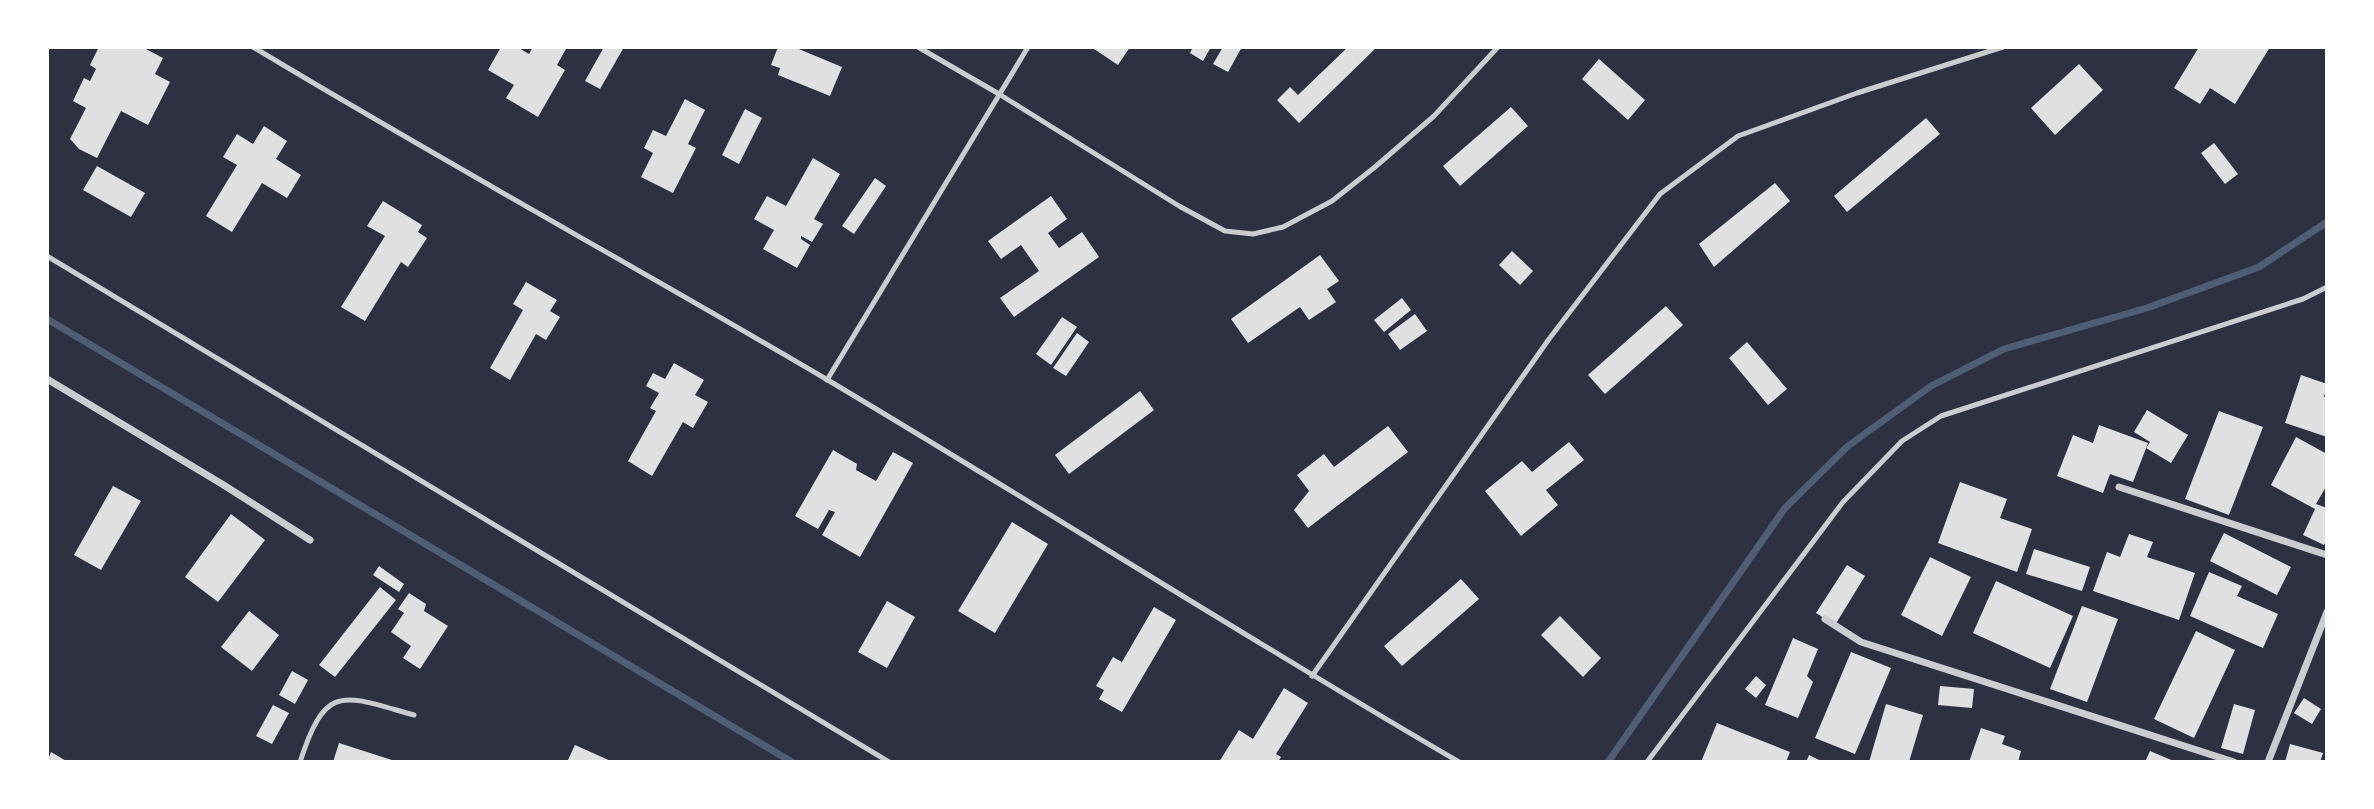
<svg xmlns="http://www.w3.org/2000/svg" width="2374" height="809" viewBox="0 0 2374 809" font-family="'Noto Sans',sans-serif">
<style>
.lines{fill:none;stroke-linecap:round;stroke-linejoin:round}
.stream{stroke:#4f5d75;stroke-width:7}
.building{fill:#e0e0e3}
.service{stroke:#caccd0;stroke-width:5}
.minor{stroke:#caccd0;stroke-width:7}
</style>
<rect width="100%" height="100%" fill="#2d3142"/>
<g class="lines">
<g class="stream">
<polyline points="47,319 792,762"/>
<polyline points="1608,762 1785,508 1848,446 1931,386 2004,349 2147,308 2259,267 2327,222"/>
</g>
</g>
<g class="building">
<polygon points="99,47 142,47 163,58 155,74 170,82 148,125 121,111 97,158 79,149 70,139 86,108 73,101 84,78 90,81 96,69 90,65"/>
<polygon points="501,47 517,47 529,54 533,47 567,47 557,65 565,70 538,117 506,98 514,85 488,70"/>
<polygon points="604,47 624,47 600,89 585,81"/>
<polygon points="778,47 794,47 842,67 830,96 778,75 780,68 771,65"/>
<polygon points="1091,47 1130,47 1118,65"/>
<polygon points="1193,47 1211,47 1203,61 1190,53"/>
<polygon points="1223,47 1242,47 1228,72 1213,64"/>
<polygon points="1348,47 1377,47 1299,123 1277,100 1290,87 1298,95"/>
<polygon points="2199,47 2270,47 2235,104 2210,88 2200,104 2174,88"/>
<polygon points="1599,59 1645,100 1628,120 1582,79"/>
<polygon points="2079,64 2103,90 2055,135 2031,108"/>
<polygon points="685,99 705,110 688,144 696,148 673,193 641,177 653,153 644,148 653,130 666,136"/>
<polygon points="1511,107 1528,126 1460,186 1443,166"/>
<polygon points="745,109 762,118 739,164 722,155"/>
<polygon points="1926,118 1940,134 1847,212 1834,196"/>
<polygon points="264,126 287,141 276,159 301,175 287,198 262,183 232,232 206,216 237,165 223,157 237,134 253,144"/>
<polygon points="2214,143 2238,174 2225,184 2201,153"/>
<polygon points="813,158 840,174 814,219 823,224 812,242 801,236 801,239 810,245 797,268 763,249 774,230 754,219 767,196 786,206"/>
<polygon points="97,166 145,193 131,217 83,190"/>
<polygon points="875,178 886,186 854,234 842,226"/>
<polygon points="1775,183 1790,201 1714,267 1699,244"/>
<polygon points="1051,196 1067,219 1048,233 1059,248 1082,232 1099,257 1014,317 1000,298 1039,271 1021,245 1001,259 988,241"/>
<polygon points="383,201 422,225 418,232 427,238 408,267 401,262 365,321 341,307 385,236 367,226"/>
<polygon points="1512,251 1533,271 1520,285 1499,265"/>
<polygon points="1320,255 1339,281 1327,289 1336,302 1309,320 1300,307 1248,343 1231,319"/>
<polygon points="526,282 557,300 550,311 560,317 546,340 536,334 510,380 490,368 523,310 513,304"/>
<polygon points="1402,298 1411,310 1384,332 1374,320"/>
<polygon points="1666,306 1683,325 1605,394 1588,375"/>
<polygon points="1415,314 1427,331 1400,350 1388,334"/>
<polygon points="1062,317 1077,327 1051,365 1036,354"/>
<polygon points="1077,333 1089,342 1066,376 1053,368"/>
<polygon points="1747,342 1787,389 1768,405 1729,358"/>
<polygon points="674,363 704,380 695,395 708,402 693,428 683,422 652,476 628,461 656,411 650,408 659,393 646,386 653,373 665,379"/>
<polygon points="2301,375 2327,384 2324,397 2327,398 2327,437 2285,423"/>
<polygon points="1140,391 1154,410 1069,474 1055,455"/>
<polygon points="2147,410 2188,435 2171,463 2146,448 2150,442 2134,432"/>
<polygon points="2219,411 2263,427 2229,515 2185,499"/>
<polygon points="2099,425 2148,443 2133,482 2110,474 2103,493 2057,476 2073,435 2093,443"/>
<polygon points="1388,426 1408,452 1308,528 1294,510 1309,491 1297,475 1324,454 1334,467"/>
<polygon points="2296,437 2327,454 2327,485 2316,504 2327,508 2327,539 2324,545 2303,535 2315,509 2271,485"/>
<polygon points="1569,442 1584,460 1546,490 1558,505 1521,536 1485,491 1522,461 1532,472"/>
<polygon points="833,450 857,464 856,470 876,481 893,452 913,463 860,557 822,535 835,512 829,510 818,529 795,516"/>
<polygon points="1960,482 2007,499 2000,518 2032,529 2017,572 1938,543"/>
<polygon points="113,486 141,501 101,570 74,555"/>
<polygon points="231,514 265,540 218,602 185,577"/>
<polygon points="1012,522 1048,544 995,633 958,611"/>
<polygon points="2224,533 2291,567 2277,595 2210,561"/>
<polygon points="2129,534 2153,542 2147,557 2195,573 2179,620 2093,591 2107,552 2120,557"/>
<polygon points="2034,549 2090,567 2082,591 2026,574"/>
<polygon points="1930,557 1971,577 1942,636 1901,615"/>
<polygon points="1847,565 1865,576 1835,625 1816,613"/>
<polygon points="379,566 404,584 399,592 373,575"/>
<polygon points="2209,572 2242,586 2237,596 2278,614 2263,648 2190,616"/>
<polygon points="1461,579 1479,599 1402,666 1384,646"/>
<polygon points="1996,581 2073,616 2050,668 1973,633"/>
<polygon points="380,587 396,600 335,677 319,665"/>
<polygon points="409,593 426,604 424,611 448,626 420,669 403,658 411,646 391,632 404,613 398,609"/>
<polygon points="887,601 915,617 887,668 858,652"/>
<polygon points="2082,606 2118,619 2087,702 2050,689"/>
<polygon points="1154,607 1176,620 1122,712 1099,699 1104,690 1096,686 1113,657 1122,662"/>
<polygon points="249,611 279,635 252,671 221,647"/>
<polygon points="1560,616 1601,658 1583,677 1541,635"/>
<polygon points="2196,631 2235,650 2194,738 2154,719"/>
<polygon points="1793,638 1818,649 1807,676 1813,682 1798,718 1765,705"/>
<polygon points="1851,652 1891,668 1855,754 1815,738"/>
<polygon points="292,671 308,680 295,704 279,695"/>
<polygon points="1756,676 1766,685 1756,698 1745,689"/>
<polygon points="1940,686 1974,689 1972,708 1938,705"/>
<polygon points="1284,688 1308,703 1276,754 1281,757 1278,762 1219,762 1239,730 1253,739"/>
<polygon points="2304,698 2321,709 2312,724 2294,713"/>
<polygon points="1886,704 1923,715 1909,762 1869,762"/>
<polygon points="2234,704 2255,710 2243,754 2221,748"/>
<polygon points="273,705 289,713 272,744 256,736"/>
<polygon points="1717,723 1790,752 1786,762 1701,762"/>
<polygon points="1981,728 2005,736 2002,744 2021,751 2018,762 1969,762"/>
<polygon points="339,743 395,761 395,762 333,762"/>
<polygon points="2290,744 2323,753 2320,762 2285,762"/>
<polygon points="575,745 613,762 567,762"/>
<polygon points="2150,751 2176,762 2145,762"/>
<polygon points="51,752 68,762 47,762"/>
<polygon points="1809,755 1823,762 1806,762"/>
</g>
<g class="lines">
<g class="service">
<path d="M253 47C442 161 636 267 826 379 1038 505 1246 638 1459 762"/>
<polyline points="918,47 999,94 1179,206 1225,231 1253,234 1283,227 1332,201 1375,167 1434,116 1498,47"/>
<polyline points="47,256 889,762"/>
<polyline points="827,380 1028,47"/>
<polyline points="1312,676 1549,339 1660,194 1738,136 1857,93 2003,47"/>
<path d="M300 762C326 682 342 695 414 715"/>
<polyline points="1647,762 1843,502 1902,441 1941,416 2303,299 2327,287"/>
</g>
<g class="minor">
<polyline points="47,379 222,484 310,540"/>
<polyline points="2119,487 2327,555"/>
<polyline points="1825,619 1861,642 2234,762"/>
<polyline points="2268,762 2327,612"/>
</g>
</g>
<rect width="2374" height="809" fill="none" stroke="#ffffff" stroke-width="98"/>
</svg>
